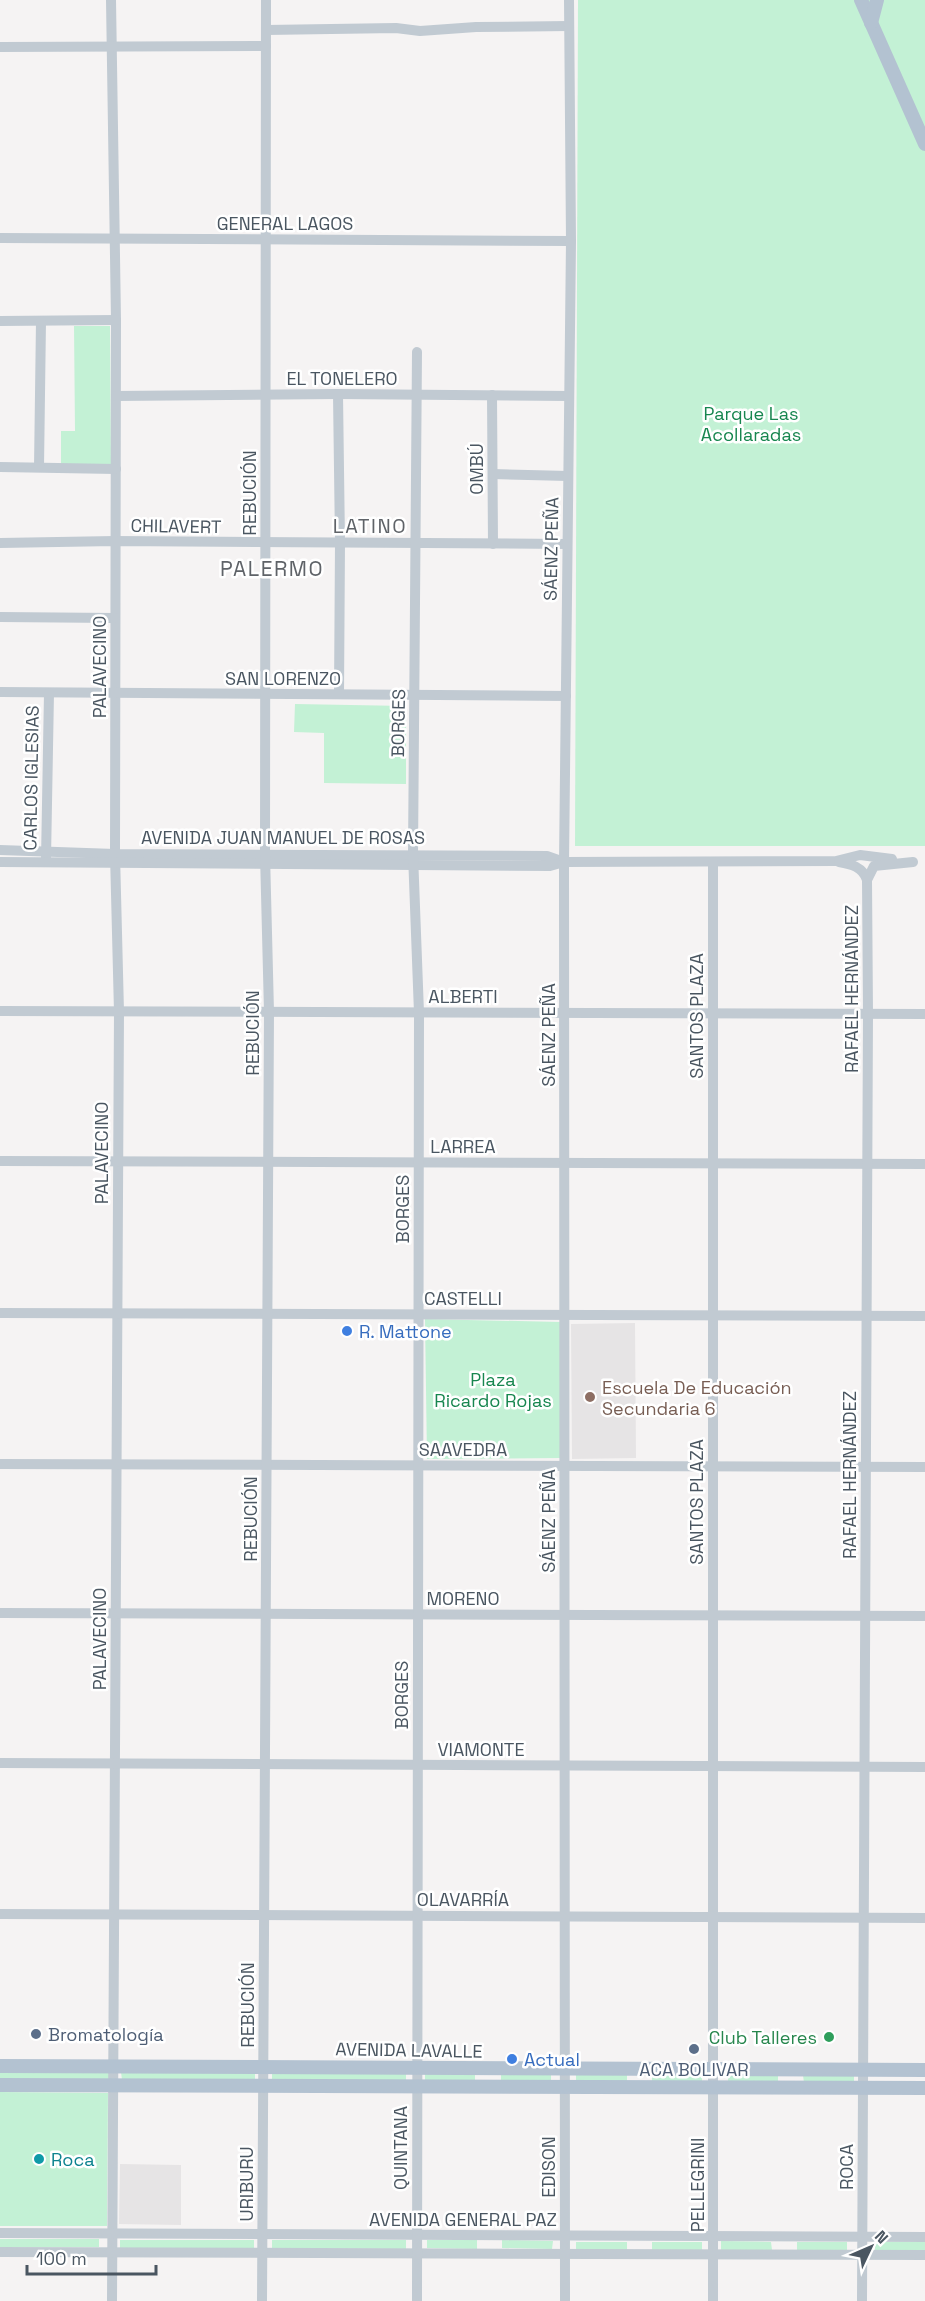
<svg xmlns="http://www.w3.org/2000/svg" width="925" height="2301" viewBox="0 0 925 2301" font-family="'Space Grotesk',sans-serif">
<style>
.education{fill:#e6e4e5}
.green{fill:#c3f1d5}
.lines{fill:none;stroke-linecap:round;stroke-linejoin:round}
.minor{stroke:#c1cad2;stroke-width:10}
.major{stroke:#b3c2d1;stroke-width:14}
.shop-dot{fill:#3f7fe0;stroke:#fff;stroke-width:2}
.education-dot{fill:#8d6e63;stroke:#fff;stroke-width:2}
.service-dot{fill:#5c6f8a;stroke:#fff;stroke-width:2}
.leisure-dot{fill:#2e9e5b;stroke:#fff;stroke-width:2}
.culture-dot{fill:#0f9aa8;stroke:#fff;stroke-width:2}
.labels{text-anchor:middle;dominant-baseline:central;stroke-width:5;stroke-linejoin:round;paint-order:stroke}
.street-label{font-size:18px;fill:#4a5661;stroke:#fff}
.park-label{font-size:18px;fill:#17864f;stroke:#fff}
.shop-label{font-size:18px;fill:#366cbe;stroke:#fff;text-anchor:start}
.education-label{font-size:18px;fill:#785e54;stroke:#fff;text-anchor:start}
.service-label{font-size:18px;fill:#4e5e75;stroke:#fff;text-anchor:start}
.leisure-label{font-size:18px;fill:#27864d;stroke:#fff;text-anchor:end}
.culture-label{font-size:18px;fill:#0d838f;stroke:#fff;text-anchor:start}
.neighbourhood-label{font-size:20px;letter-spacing:1.5px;fill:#5f6368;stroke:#fff}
.quarter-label{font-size:21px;letter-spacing:1.5px;fill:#5f6368;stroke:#fff}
</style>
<rect width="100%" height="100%" fill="#f5f3f3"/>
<g class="education">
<polygon points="635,1323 636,1458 572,1459 571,1324"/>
<polygon points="120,2164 181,2165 181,2225 119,2224"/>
</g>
<g class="green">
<polygon points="578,0 925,0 925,846 575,846"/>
<polygon points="74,326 110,326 111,464 61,464 61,431 75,431"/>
<polygon points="295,704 406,706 406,784 324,783 324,733 294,732"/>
<polygon points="425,1319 560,1322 560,1458 427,1459"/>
<polygon points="0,2072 109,2072 109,2081 0,2080"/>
<polygon points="121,2072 255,2072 255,2080 122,2080"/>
<polygon points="272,2073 406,2073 406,2082 272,2081"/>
<rect x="425" y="2074" width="50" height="8"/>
<rect x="501" y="2074" width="50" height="8"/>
<rect x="576" y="2074" width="51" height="8"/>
<polygon points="652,2074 702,2075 702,2083 652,2082"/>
<polygon points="728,2074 778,2075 778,2083 728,2083"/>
<polygon points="803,2075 854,2075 854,2083 804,2083"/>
<polygon points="0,2092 108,2093 107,2226 0,2226"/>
<rect x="0" y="2239" width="99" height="8"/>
<rect x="120" y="2240" width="134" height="8"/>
<polygon points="272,2240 406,2240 406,2249 272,2248"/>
<polygon points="427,2240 477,2240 477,2249 427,2248"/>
<polygon points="502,2240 553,2241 552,2249 502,2248"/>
<polygon points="721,2241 771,2242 772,2250 721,2250"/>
<rect x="576" y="2242" width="51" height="8"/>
<rect x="652" y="2242" width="50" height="8"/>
<rect x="797" y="2242" width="50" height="8"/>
<rect x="875" y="2242" width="50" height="8"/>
</g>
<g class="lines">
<g class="minor">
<polyline points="111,0 116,320 115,854 119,1012 112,2301"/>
<polyline points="266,30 396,28 420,31 476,27 569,26"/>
<polyline points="0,47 266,46"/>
<polyline points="0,238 571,241"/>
<polyline points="0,321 116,320"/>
<polyline points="338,394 340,543 339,694"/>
<polyline points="492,395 493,544"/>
<polyline points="116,396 338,394 569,396"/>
<polyline points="0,467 116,469"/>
<polyline points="39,467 41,321"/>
<polyline points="493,474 568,476"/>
<polyline points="0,543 115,541 567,544"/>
<polyline points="0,617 115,618"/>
<polyline points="0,692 566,696"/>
<polyline points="0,850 115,854 547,856 564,862"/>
<polyline points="46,859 49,693"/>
<polyline points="0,862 550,866 564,862 836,861 860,855 892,859"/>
<path d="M839 862C851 864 863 867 867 880"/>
<polyline points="0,1011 925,1014"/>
<polyline points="0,1161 925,1164"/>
<polyline points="0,1313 925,1316"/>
<polyline points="0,1464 925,1467"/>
<polyline points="0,1613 925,1616"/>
<polyline points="0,1763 925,1767"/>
<polyline points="0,1914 925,1918"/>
<polyline points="0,2233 925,2237"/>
<polyline points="0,2252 925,2255"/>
<polyline points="262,2301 269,1012 265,854 266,0"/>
<polyline points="417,2301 419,1013 413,854 417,352"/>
<polyline points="565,2301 564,862 571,241 569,0"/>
<polyline points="713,2301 713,862"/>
<polyline points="862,2301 868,1014 867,880 874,866 913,862"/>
</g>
<g class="major">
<polyline points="861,0 925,144"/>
<polyline points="871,23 877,0"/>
<polyline points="0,2066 925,2070"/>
<polyline points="0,2085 925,2088"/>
</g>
</g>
<g class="shop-dot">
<circle cx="347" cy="1331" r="6"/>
<circle cx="512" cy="2059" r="6"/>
</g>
<circle class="education-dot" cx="590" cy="1397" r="6"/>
<g class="service-dot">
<circle cx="36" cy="2034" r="6"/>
<circle cx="694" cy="2049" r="6"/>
</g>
<circle class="leisure-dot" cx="829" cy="2037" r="6"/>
<circle class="culture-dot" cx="39" cy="2159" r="6"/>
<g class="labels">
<g class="street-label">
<text x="285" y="223">GENERAL LAGOS</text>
<text x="342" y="378">EL TONELERO</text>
<text transform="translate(476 469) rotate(-90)">OMBÚ</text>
<text transform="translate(249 493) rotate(-90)">REBUCIÓN</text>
<text transform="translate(176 526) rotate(1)">CHILAVERT</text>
<text transform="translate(551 549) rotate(-89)">SÁENZ PEÑA</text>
<text transform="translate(99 667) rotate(-90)">PALAVECINO</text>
<text x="283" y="678">SAN LORENZO</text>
<text transform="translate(398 723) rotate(-89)">BORGES</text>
<text transform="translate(31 778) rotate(-89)">CARLOS IGLESIAS</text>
<text x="283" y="837">AVENIDA JUAN MANUEL DE ROSAS</text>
<text transform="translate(851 989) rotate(-90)">RAFAEL HERNÁNDEZ</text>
<text x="463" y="996">ALBERTI</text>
<text transform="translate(696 1016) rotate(-90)">SANTOS PLAZA</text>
<text transform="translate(252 1033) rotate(-90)">REBUCIÓN</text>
<text transform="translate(548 1035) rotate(-90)">SÁENZ PEÑA</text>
<text x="463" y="1146">LARREA</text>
<text transform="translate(101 1153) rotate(-90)">PALAVECINO</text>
<text transform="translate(402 1209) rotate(-90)">BORGES</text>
<text x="463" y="1298">CASTELLI</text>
<text x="463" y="1449">SAAVEDRA</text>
<text transform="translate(849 1475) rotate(-90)">RAFAEL HERNÁNDEZ</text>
<text transform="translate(696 1502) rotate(-90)">SANTOS PLAZA</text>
<text transform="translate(250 1519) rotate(-90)">REBUCIÓN</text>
<text transform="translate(548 1521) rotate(-90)">SÁENZ PEÑA</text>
<text x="463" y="1598">MORENO</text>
<text transform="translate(99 1639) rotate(-90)">PALAVECINO</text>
<text transform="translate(401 1695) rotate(-90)">BORGES</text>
<text x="481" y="1749">VIAMONTE</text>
<text x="463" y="1899">OLAVARRÍA</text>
<text transform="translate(247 2005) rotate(-90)">REBUCIÓN</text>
<text transform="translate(409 2050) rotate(1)">AVENIDA LAVALLE</text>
<text transform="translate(400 2148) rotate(-90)">QUINTANA</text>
<text transform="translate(548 2167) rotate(-90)">EDISON</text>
<text transform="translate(846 2167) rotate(-90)">ROCA</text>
<text transform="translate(246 2184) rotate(-90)">URIBURU</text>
<text transform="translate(697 2185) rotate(-90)">PELLEGRINI</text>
<text x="463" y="2219">AVENIDA GENERAL PAZ</text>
</g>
<g class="park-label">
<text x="751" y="413">Parque Las<tspan x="751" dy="21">Acollaradas</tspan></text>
<text x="493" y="1379">Plaza<tspan x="493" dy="21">Ricardo Rojas</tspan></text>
</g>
<g class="shop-label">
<text x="359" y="1331">R. Mattone</text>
<text x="524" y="2059">Actual</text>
</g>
<g class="education-label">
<text x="602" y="1387">Escuela De Educación<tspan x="602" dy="21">Secundaria 6</tspan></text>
</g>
<g class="service-label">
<text x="48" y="2034">Bromatología</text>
<text x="694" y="2069" text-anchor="middle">ACA BOLIVAR</text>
</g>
<g class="leisure-label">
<text x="817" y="2037">Club Talleres</text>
</g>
<g class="culture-label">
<text x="51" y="2159">Roca</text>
</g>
<g class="neighbourhood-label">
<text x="370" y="526">LATINO</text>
</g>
<g class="quarter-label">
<text x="272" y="568">PALERMO</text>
</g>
</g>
<g transform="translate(871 2247) rotate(46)" stroke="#ffffff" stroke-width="4.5" paint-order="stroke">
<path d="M0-4.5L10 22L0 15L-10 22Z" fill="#4a5661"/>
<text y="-9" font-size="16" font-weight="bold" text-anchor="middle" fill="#4a5661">N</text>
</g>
<path d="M27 2265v9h129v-9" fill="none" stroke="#4a5661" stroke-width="3"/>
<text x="36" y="2265" font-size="18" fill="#4a5661" stroke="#ffffff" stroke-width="4.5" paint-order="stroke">100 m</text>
</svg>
